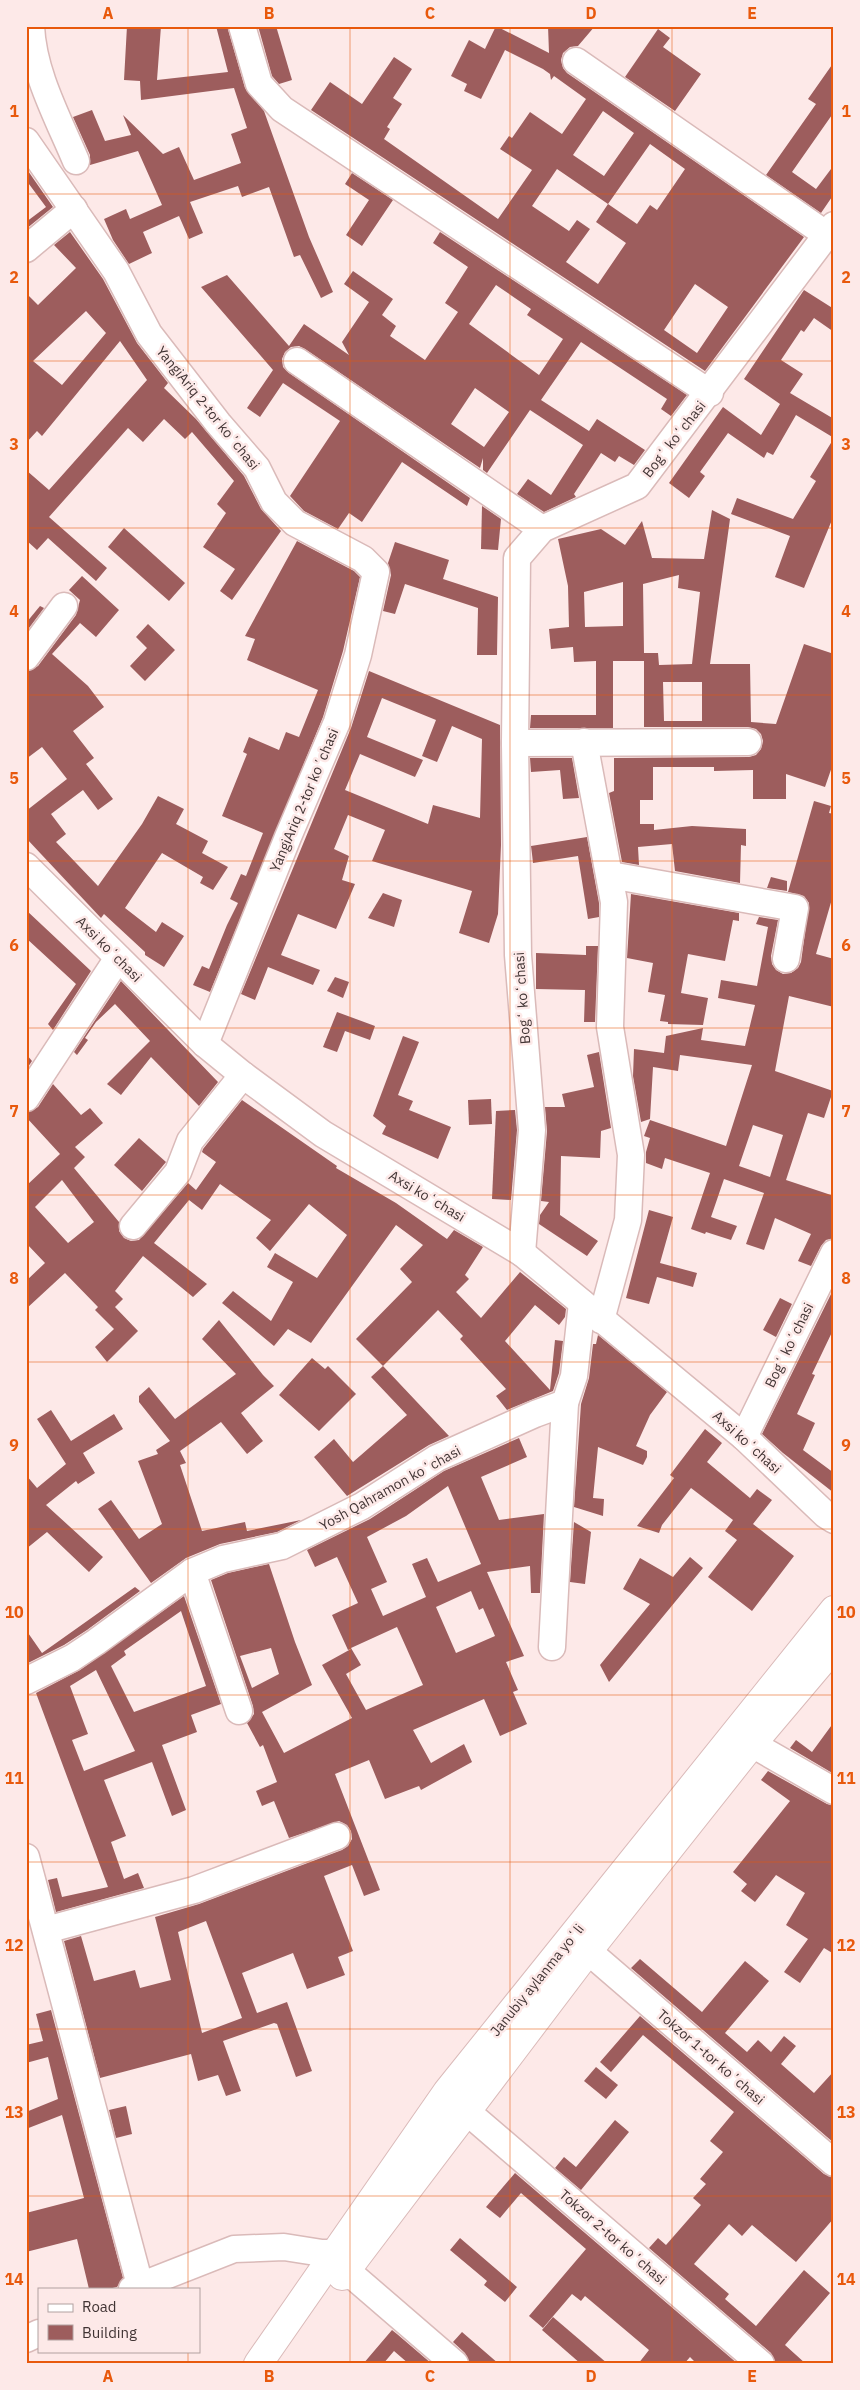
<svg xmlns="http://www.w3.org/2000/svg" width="860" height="2390" viewBox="0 0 860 2390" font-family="'IBM Plex Sans',sans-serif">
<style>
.building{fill:#9d5d5d;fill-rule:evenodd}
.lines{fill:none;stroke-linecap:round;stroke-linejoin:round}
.minor-casing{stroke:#dabab9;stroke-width:29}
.highway-casing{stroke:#dabab9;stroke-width:30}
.minor{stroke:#fff;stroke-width:26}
.highway{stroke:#fff;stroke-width:28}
.grid{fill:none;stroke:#e8590c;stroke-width:1;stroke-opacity:0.55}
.labels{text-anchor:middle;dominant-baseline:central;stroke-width:5;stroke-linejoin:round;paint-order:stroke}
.street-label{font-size:14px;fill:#413434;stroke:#fde9e8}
.neatline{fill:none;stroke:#e8590c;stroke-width:2}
.grid-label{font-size:16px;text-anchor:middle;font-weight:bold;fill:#e8590c}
</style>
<rect width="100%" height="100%" fill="#fde9e8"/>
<g class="building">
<polygon points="127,26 161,26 157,80 228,72 216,26 227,26 245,88 264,111 309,237 333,292 321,298 300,255 294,257 269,187 242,197 238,186 190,202 203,233 189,239 179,216 143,232 152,253 129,264 113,240 104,219 126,209 130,219 162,205 138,151 90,165 90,155 73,117 92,110 105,141 131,135 123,115 163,154 179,147 194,180 241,163 231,134 247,128 234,88 141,100 140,81 124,80"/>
<polygon points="258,26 276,26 292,80 279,84 272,76"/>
<path d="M496 26 549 53 548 26H595L578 46 570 47 563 53 561 60 563 68 567 73 804 237 705 371 311 110 330 82 362 104 394 57 412 69 393 98 402 104 387 127 390 129 384 139 498 219 532 170 500 149 509 136 512 138 530 112 562 134 586 99 554 76 551 80 550 74 543 69 505 50 481 99 464 91 467 84 451 76 469 40 485 49ZM603 111 634 133 604 176 573 155ZM650 144 685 169 657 210 650 205 637 224 608 204ZM557 169 608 204 596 222 626 243 598 284 566 262 590 229 577 220 569 231 532 206ZM695 284 728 307 697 353 664 330Z"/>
<polygon points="658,29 670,38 663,47 701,74 675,111 625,77"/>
<polygon points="834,62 834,112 792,172 816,189 834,165 834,194 821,213 766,175 816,104 808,99"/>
<polygon points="26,168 53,207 26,229 26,222 46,207 26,180"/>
<polygon points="352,173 393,200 362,246 346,235 369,200 345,184"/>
<path d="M70 232 103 279 137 343 168 383 164 388 196 419 244 476 261 509 281 531 232 600 220 591 235 569 203 547 226 513 217 504 234 481 192 432 185 439 164 419 143 442 128 428 49 517 107 568 96 581 48 538 37 550 26 540V470L49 490 147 380 120 341 42 436 37 431 26 443V293L38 305 76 268 54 245ZM86 311 106 333 62 385 33 361Z"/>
<path d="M440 232 687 395 671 416 661 409 667 399 581 342 541 400 589 431 597 419 645 450 634 465 619 456 615 462 601 453 574 494 576 497 544 512 517 494 528 479 551 495 583 445 530 410 487 473 483 470V458L480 468 305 349 299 346 291 347 285 352 282 359 283 367 289 373 470 498 467 506 402 462 362 522 349 513 338 529 304 511 290 496 340 421 283 383 260 417 247 408 273 370 201 287 227 275 289 346 304 324 349 355 342 342 369 302 344 284 353 271 393 299 382 315 396 326 390 336 425 360 458 312 445 303 468 267 433 243ZM496 285 531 309 527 315 563 339 539 375 469 324ZM475 388 509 412 484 447 451 424Z"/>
<polygon points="804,290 834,309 834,332 814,318 804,332 801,330 781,360 803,374 790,393 834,419 834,515 804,588 775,577 790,536 731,514 737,498 793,519 816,481 810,477 834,438 796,415 773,455 767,452 764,458 728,433 700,472 705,476 689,498 669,483 723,407 761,435 780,404 744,379"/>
<polygon points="482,506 501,519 498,550 481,549"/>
<path d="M712 510 730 519 710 664H750L751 722 776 724 804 644 834 654V761L825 787 786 774V799H753V770L714 771V767H653V800H640V824H654V830L692 826 746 829V846L741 845 740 883 675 871 672 844 638 847 639 865 622 862 609 793 614 791V758L749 757 756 755 761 749 763 741 761 734 756 729 748 727H644V661H613V728H530L531 715H596V661L574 662 573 647 551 649 549 629 569 627 568 586 558 539 601 529 625 545 642 521 652 558 704 559ZM679 575 678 588 700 592 692 664 659 665 658 653H644L643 584ZM623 582V626L585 627 584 592ZM663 682H702V721H664Z"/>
<polygon points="124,528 185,583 169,601 108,547"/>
<polygon points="297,541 354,571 360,577 343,651 323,717 210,992 193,985 202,966 209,969 227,925 238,903 230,899 241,874 246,876 263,833 222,816 247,754 243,752 249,737 279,750 286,732 299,737 318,690 247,660 255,639 245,636"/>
<polygon points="395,542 449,560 443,579 498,597 497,655 477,655 478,608 405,584 395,614 383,611 391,575 388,563"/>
<polygon points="82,576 119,610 96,637 80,623 52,654 88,686 104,707 73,731 94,758 86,764 113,799 98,810 83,790 51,814 66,834 56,842 98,886 142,824 158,796 184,809 176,824 208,841 202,853 228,867 213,890 200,883 203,877 162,853 125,908 156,932 162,922 184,936 164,967 145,955 145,952 104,914 101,918 26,838 26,811 67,779 42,747 26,759 26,672 38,666 76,615 80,600 69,590"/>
<polygon points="40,606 44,608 26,632 26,623"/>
<polygon points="148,624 175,650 145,681 130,666 147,648 136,637"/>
<path d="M369 671 500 725 501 845 498 914 489 943 459 933 472 891 372 861 385 830 348 815 334 849 349 856 342 880 355 884 336 929 298 914 281 955 320 970 313 985 268 967 255 1000 241 994 351 728ZM382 698 436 720 422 756 437 762 452 726 482 739 480 818 433 805 428 824 345 790 360 754 415 777 423 760 367 737Z"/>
<polygon points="530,758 572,758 579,798 563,799 560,770 531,772"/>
<path d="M814 801 831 806 829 813 834 814V892L816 954 834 959V1007L789 996 775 1071 833 1091 824 1118 808 1113 786 1180 834 1196V1238L826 1240 821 1246 811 1266 798 1261 811 1234 775 1218 764 1250 746 1244 764 1193 724 1179 711 1217 737 1226 731 1240 706 1232 705 1234 691 1229 710 1173 665 1158 662 1169 646 1163V1152L650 1138 644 1136 650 1120 726 1146 752 1065 680 1055 678 1071 653 1067 650 1119 641 1122 633 1076 634 1049 664 1053 666 1036 703 1028 701 1040 745 1046 755 1005 718 998 721 980 757 986 768 927 756 924 759 917 778 920 771 956 772 964 776 970 783 974 791 973 798 968 801 962 809 903 804 896 788 892ZM753 1125 783 1135 770 1177 739 1166Z"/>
<polygon points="587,837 599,903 599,917 588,919 578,856 533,863 532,854 531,846"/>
<polygon points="771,877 787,881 787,891 767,888"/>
<polygon points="383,893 402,900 394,927 368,918"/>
<polygon points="631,894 739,913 739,921 733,920 725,961 688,954 681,993 708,998 703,1025 668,1024 668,1022 660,1021 665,995 648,992 653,963 627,958"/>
<polygon points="26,910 91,971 53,1030 48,1024 76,984 26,938"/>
<polygon points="586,946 598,946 595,1022 584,1022 585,990 536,989 536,953 586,955"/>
<polygon points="335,977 349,982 343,998 327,991"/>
<polygon points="121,981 218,1082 199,1106 151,1057 121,1095 107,1084 150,1041 115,1004 96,1022 85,1038 88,1040 77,1055 74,1052"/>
<polygon points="337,1012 375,1026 370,1040 345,1031 337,1052 323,1047"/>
<polygon points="403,1036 419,1042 398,1095 413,1101 409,1110 451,1127 438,1159 382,1134 386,1126 373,1116"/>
<polygon points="599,1052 611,1128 601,1131 600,1158 561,1156 560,1215 598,1241 587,1256 539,1224 540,1215 549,1202 541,1201 547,1131 545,1107 565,1107 562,1094 594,1087 587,1055"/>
<polygon points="26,1054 32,1061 26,1070"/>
<path d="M53 1084 81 1115 90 1108 103 1123 75 1147 85 1157 74 1168 119 1222V1231L124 1238 131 1241 139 1240 188 1183 196 1190 216 1162 202 1152 203 1149 242 1100 337 1166 336 1168 396 1203 447 1239 454 1230 483 1247 465 1275 469 1279 456 1292 481 1318 520 1272 566 1309 565 1317 559 1325 535 1305 505 1341 550 1390 555 1340 563 1341 559 1373 553 1391 507 1410 496 1396 506 1389 460 1339 463 1336 438 1310 383 1366 449 1436 429 1445 347 1496 314 1457 334 1439 353 1462 407 1415 371 1377 383 1366 356 1339 412 1282 400 1269 423 1245 396 1225 311 1343 288 1329 274 1346 222 1303 233 1291 271 1321 293 1282 267 1267 275 1253 317 1278 347 1235 309 1204 270 1251 256 1238 271 1220 220 1184 202 1210 189 1200 154 1243 207 1284 193 1297 143 1256 115 1291 123 1299 115 1307 138 1331 107 1362 95 1347 114 1329 95 1310 98 1307 65 1273 26 1309V1281L45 1263 26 1243V1186L60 1154 26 1117V1113L38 1107ZM62 1180 94 1222 68 1243 35 1207Z"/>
<polygon points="491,1099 492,1124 469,1125 468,1100"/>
<polygon points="515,1110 517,1130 511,1200 492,1199 496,1111"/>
<polygon points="139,1138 166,1162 142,1191 114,1165"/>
<polygon points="649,1210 673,1217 660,1263 697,1273 693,1287 657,1277 649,1304 626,1298"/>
<polygon points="834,1288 834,1328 812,1374 815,1375 797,1414 815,1423 803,1450 834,1473 834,1493 783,1453 762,1434"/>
<polygon points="780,1298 792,1304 776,1337 763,1330"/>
<polygon points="219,1320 263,1375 274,1386 241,1413 263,1441 247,1454 221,1422 180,1451 186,1463 180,1465 202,1531 245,1522 247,1531 301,1520 277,1532 220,1544 186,1558 151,1583 98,1509 111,1500 139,1539 162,1524 138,1461 158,1454 156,1450 170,1441 139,1402 139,1396 149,1387 175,1419 236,1374 202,1339"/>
<polygon points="598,1335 667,1392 650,1415 636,1446 647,1451 647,1457 643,1465 598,1447 593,1498 604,1499 603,1516 574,1507 581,1404 589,1378 593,1344 596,1344"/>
<polygon points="312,1358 325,1369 328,1366 356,1394 319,1431 279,1395"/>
<polygon points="51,1410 71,1441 114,1414 123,1429 83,1453 95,1473 78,1484 76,1481 46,1505 103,1557 89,1572 47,1532 26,1549 26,1475 37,1488 66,1464 37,1419"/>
<polygon points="705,1429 722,1443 707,1462 750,1498 757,1489 772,1500 753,1524 794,1556 752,1611 708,1577 737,1540 725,1531 733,1520 691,1488 662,1525 659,1533 637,1526 674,1478 670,1475"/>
<path d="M519 1438 527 1457 481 1477 499 1520 544 1514 540 1593H531L530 1566 487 1572 524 1656 506 1662 518 1690 513 1692 527 1724 500 1736 484 1699 413 1730 431 1763 464 1744 472 1762 421 1790 419 1786 385 1799 369 1760 335 1774 380 1890 364 1896 352 1865 324 1876 353 1951 338 1957 345 1975 307 1989 293 1953 242 1973 257 2013 287 2002 312 2071 296 2077 277 2024 274 2023 223 2041 241 2091 226 2096 218 2075 198 2081 191 2054 100 2078 64 1941 81 1936 94 1981 135 1970 140 1988 171 1980 155 1917 199 1904 342 1850 348 1846 352 1839 351 1831 347 1825 339 1821 289 1838 274 1801 262 1806 256 1791 277 1782 263 1745 260 1747 247 1723 254 1714 253 1706 211 1580 228 1573 269 1564 295 1642 312 1685 262 1712 284 1753 352 1718 322 1665 351 1649 348 1650 332 1615 358 1603 337 1557 315 1567 307 1550 370 1519 444 1471ZM448 1486 481 1564 438 1582 427 1558 412 1564 426 1597 383 1616 371 1589 387 1582 367 1537 406 1516ZM471 1591 479 1610 483 1608 495 1636 456 1653 436 1607ZM397 1627 423 1685 366 1710 346 1674 361 1665 351 1648ZM271 1648 279 1674 252 1688 240 1656ZM206 1921 242 2018 202 2033 178 1932Z"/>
<polygon points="574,1522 591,1532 585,1584 570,1582"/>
<polygon points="690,1557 703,1568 609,1682 600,1665 650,1604 623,1589 640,1558 673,1577"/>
<polygon points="135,1587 140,1591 87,1630 64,1645 26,1664 26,1630 42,1653"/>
<path d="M184 1596 221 1704 191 1715 197 1732 162 1745 186 1810 172 1816 152 1762 104 1780 126 1836 111 1842 124 1879 138 1873 144 1888 56 1912 48 1880 57 1878 62 1897 108 1887 36 1693 80 1670ZM181 1611 206 1686 134 1712 111 1666 126 1655 124 1651ZM96 1670 135 1751 84 1771 72 1740 88 1734 70 1686Z"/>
<polygon points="834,1722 834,1774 790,1748 796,1740 812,1752"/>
<polygon points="768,1771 827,1804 834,1806 834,1954 824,1948 800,1983 784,1972 808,1939 786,1925 805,1893 776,1875 755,1902 741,1891 747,1884 733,1872 790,1801 761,1780"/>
<polygon points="640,1959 702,2012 745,1961 769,1981 725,2033 747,2052 758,2040 771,2052 784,2036 796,2046 781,2064 814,2093 834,2071 834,2143 631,1968"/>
<polygon points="51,2010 123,2278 117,2287 108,2289 89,2289 77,2239 26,2252 26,2213 84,2198 62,2115 26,2129 26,2112 58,2099 48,2057 26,2063 26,2045 43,2041 36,2014"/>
<polygon points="640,2016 824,2174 834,2178 834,2218 796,2262 752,2225 742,2236 729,2224 694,2264 729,2294 725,2299 756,2326 804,2270 830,2293 785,2345 806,2364 776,2364 771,2353 649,2248 658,2238 666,2245 701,2205 693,2198 706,2184 700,2179 723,2152 710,2141 734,2112 643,2035 611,2072 600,2062"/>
<polygon points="596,2067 618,2085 606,2099 584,2081"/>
<polygon points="126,2106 132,2134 116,2138 109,2110"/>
<polygon points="615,2120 629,2132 581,2190 555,2168 564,2157 576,2167"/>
<polygon points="515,2173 738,2364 697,2364 690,2357 684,2364 638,2364 649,2350 585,2296 581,2301 572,2294 543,2328 529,2316 586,2249 521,2193 500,2218 486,2207"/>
<polygon points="460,2238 517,2287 505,2302 484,2285 487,2281 450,2250"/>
<polygon points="553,2317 608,2364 581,2364 542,2330"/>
<polygon points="392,2330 397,2334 432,2364 409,2364 394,2351 383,2364 363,2364"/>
<polygon points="462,2332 499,2364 470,2364 465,2353 453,2342"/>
</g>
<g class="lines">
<g class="minor-casing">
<g id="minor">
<path d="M31 26C33 73 58 118 76 161"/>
<polyline points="242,26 259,84 282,109 710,393"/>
<polyline points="576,61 827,235"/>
<polyline points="26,141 116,271 149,334 218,423 257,468 274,502 295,523 363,559 376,572 358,655 337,722 288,837 205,1044"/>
<polyline points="26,249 74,209"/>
<polyline points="297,361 542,529"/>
<polyline points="26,657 64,606"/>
<polyline points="584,742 614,902 610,1027 631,1155 628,1220 601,1320"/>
<polyline points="515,743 748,742"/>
<polyline points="26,866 205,1044 243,1075 323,1134 522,1253 744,1437 826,1515 834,1520"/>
<polyline points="610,875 795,908 786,959"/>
<polyline points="26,1098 118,958"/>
<polyline points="133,1226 178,1172 190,1141 243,1075"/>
<polyline points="522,1253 532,1130 518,955 515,743 517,558 542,529 637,486 834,225"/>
<polyline points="744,1437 834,1253"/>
<polyline points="192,1572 239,1711"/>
<polyline points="552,1647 565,1403"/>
<polyline points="26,1681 72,1658 96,1642 192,1572 223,1559 282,1546 362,1506 437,1458 535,1414 565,1403 574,1376 582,1303"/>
<polyline points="752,1744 834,1791"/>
<polyline points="26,1857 140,2285"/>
<polyline points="46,1930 194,1890 337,1836"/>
<polyline points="588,1951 834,2163"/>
<polyline points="465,2110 761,2364"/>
<polyline points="346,2270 455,2364"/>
<polyline points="132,2289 234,2249 284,2247 322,2253 336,2253"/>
<polyline points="26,2339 39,2333"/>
</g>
</g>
<g class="highway-casing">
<g id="highway">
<polyline points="342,2276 588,1951 752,1744 834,1647"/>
<polyline points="258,2364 447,2092 834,1610"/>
</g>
</g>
<use href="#minor" class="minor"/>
<use href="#highway" class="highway"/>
</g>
<path class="grid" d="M188 26V2289M350 26V2364M510 26V2364M672 26V2364M26 194H834M26 361H834M26 528H834M26 695H834M26 861H834M26 1028H834M26 1195H834M26 1362H834M26 1529H834M26 1695H834M26 1862H834M26 2029H834M26 2196H834M188 2351V2364"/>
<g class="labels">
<g class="street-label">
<text transform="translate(208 408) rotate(51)">YangiАriq 2-tor koʼchasi</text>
<text transform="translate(674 439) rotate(-52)">Bogʻ koʻchasi</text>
<text transform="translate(304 800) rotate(-67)">YangiАriq 2-tor koʼchasi</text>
<text transform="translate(109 949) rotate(45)">Axsi koʻchasi</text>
<text transform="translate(522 998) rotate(-94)">Bogʻ koʻchasi</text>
<text transform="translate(427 1196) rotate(31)">Axsi koʻchasi</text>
<text transform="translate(789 1345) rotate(-64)">Bogʻ koʻchasi</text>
<text transform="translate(747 1442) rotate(42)">Axsi koʻchasi</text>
<text transform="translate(390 1488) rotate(-29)">Yosh Qahramon koʻchasi</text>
<text transform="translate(537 1980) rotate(-51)">Janubiy aylanma yoʻli</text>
<text transform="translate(711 2057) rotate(41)">Tokzor 1-tor koʼchasi</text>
<text transform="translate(613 2237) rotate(41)">Tokzor 2-tor koʼchasi</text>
</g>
</g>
<rect width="860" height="2390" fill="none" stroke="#fde9e8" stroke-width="55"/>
<rect x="38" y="2288" width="162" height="65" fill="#fde9e8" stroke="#b2a1a0"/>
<rect x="48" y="2304" width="25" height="8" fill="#ffffff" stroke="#b2a1a0"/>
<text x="82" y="2312" font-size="15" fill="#413434">Road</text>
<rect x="48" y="2325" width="25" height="15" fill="#9d5d5d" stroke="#b2a1a0"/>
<text x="82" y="2338" font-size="15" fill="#413434">Building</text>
<rect x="28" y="28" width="804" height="2334" class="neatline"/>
<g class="grid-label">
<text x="108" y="19">A</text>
<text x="269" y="19">B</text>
<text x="430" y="19">C</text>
<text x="591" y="19">D</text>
<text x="752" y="19">E</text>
<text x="14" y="117">1</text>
<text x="846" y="117">1</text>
<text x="14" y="283">2</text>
<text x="846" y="283">2</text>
<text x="14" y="450">3</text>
<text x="846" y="450">3</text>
<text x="14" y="617">4</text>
<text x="846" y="617">4</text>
<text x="14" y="784">5</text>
<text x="846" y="784">5</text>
<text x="14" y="951">6</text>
<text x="846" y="951">6</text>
<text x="14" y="1117">7</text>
<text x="846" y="1117">7</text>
<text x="14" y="1284">8</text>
<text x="846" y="1284">8</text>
<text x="14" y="1451">9</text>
<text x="846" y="1451">9</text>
<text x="14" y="1618">10</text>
<text x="846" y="1618">10</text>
<text x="14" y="1784">11</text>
<text x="846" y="1784">11</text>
<text x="14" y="1951">12</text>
<text x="846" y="1951">12</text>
<text x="14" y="2118">13</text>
<text x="846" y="2118">13</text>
<text x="14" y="2285">14</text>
<text x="846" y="2285">14</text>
<text x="108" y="2382">A</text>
<text x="269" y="2382">B</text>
<text x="430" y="2382">C</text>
<text x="591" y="2382">D</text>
<text x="752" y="2382">E</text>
</g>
</svg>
